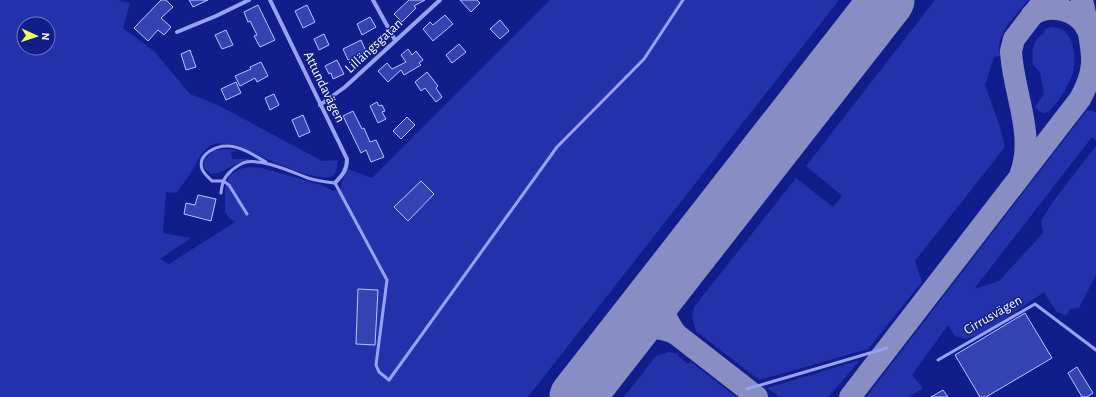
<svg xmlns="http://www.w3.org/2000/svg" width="1096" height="397" viewBox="0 0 1096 397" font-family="'Alegreya Sans',sans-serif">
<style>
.green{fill:#2332aa;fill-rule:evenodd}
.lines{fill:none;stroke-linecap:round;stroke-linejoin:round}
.taxiway{stroke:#888ec4;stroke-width:22}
.runway{stroke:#888ec4;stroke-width:55}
.building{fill:#3543b2;stroke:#bec5fc}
.service{stroke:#98a2f1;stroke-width:3}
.minor{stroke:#98a2f1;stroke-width:4}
.labels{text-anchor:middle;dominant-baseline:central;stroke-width:3;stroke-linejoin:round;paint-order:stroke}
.street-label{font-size:14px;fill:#fff;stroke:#111d8a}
</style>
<rect width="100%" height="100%" fill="#111d8a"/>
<g class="green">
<path d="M0 0H118L130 3 123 28 154 51 190 94 218 105 322 161 338 160C337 165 337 171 334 175 321 187 252 152 236 145 229 144 220 142 214 144 202 148 198 161 192 171 188 178 182 185 177 192L171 193 166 192 163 233 191 238 160 259 169 264 235 222 229 218 225 212V189L228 179 230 175 239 169 250 167 262 168 322 185 333 191 341 189V184L348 169 372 178 550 0H839L528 397H0ZM24 24H48V48H24Z"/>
<path d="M935 0H1028C1018 13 1001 29 999 46 999 50 1000 53 1000 56L994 57 985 85 1000 127 1005 147 915 261 922 282 868 349 759 380 696 331 692 317 694 307 796 178 833 207 842 196 806 166Z"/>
<path d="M1051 27C1055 27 1060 28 1063 30 1075 38 1076 61 1073 73 1070 82 1054 112 1045 113 1041 113 1037 110 1035 107L1044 94 1040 72 1033 65C1032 51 1031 42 1044 33L1045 29Z"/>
<polygon points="1087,110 1096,112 1096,141 1092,137 974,289 999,281 1043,233 1041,221 1054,200 1096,146 1096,275 1079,308 1070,309 1066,316 1056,311 1044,292 984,333 966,339 955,336 948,325 912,375 923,388 909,397 866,397"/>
<path d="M223 149 234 150 238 151 231 152 232 159H248L253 160C250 160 246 160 243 161 231 164 226 173 211 174L204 168V161L213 151Z"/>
<polygon points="669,352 678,354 678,356 688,364 691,362 736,397 624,397 656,356"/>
<polygon points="860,360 828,397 780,397 767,388"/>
</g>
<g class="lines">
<g class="taxiway">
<path d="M1032 15C1050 3 1078 9 1087 29"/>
<path d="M1021 173C1035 133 1013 92 1011 51L1014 39 1044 0"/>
<path d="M669 279C661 301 661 314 676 334"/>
<path d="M621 341C641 329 653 323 676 334L757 397"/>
<path d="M850 397 1080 99C1086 88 1091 77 1092 64 1093 45 1086 19 1082 0"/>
</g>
<polyline class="runway" points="577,397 887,0"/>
</g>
<g class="building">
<polygon points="161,0 166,0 173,7 161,18 171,27 164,35 158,30 148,41 134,28"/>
<polygon points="189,0 208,0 193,7"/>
<polygon points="409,0 425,0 414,6 416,8 402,22 394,14"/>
<polygon points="460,0 477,0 480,3 471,12"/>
<polygon points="258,5 275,40 260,47 254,36 257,35 250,21 248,22 244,12"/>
<polygon points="307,5 315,22 303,28 295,11"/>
<polygon points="445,15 453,24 433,41 423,29 430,22 433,25"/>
<polygon points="370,17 376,27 362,35 357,24"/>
<polygon points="500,20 509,31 500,39 490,29"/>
<polygon points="226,30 233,45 222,49 215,35"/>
<polygon points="324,34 329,45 319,50 314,39"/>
<polygon points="361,40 366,51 348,60 343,49"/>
<polygon points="459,44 466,52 452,63 446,55"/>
<polygon points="408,49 412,55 416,51 423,60 419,63 421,65 404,75 401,70 388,82 378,71 387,63 392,69 406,62 401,55"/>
<polygon points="190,50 196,67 186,70 181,54"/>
<polygon points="337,60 344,74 333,79 331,73 329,74 325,66"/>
<polygon points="261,62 268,76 257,82 255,78 240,86 235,76 251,69 250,67"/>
<polygon points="427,72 438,86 436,88 442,97 436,102 425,88 421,91 415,82"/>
<polygon points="236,82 241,93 226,100 221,89"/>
<polygon points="274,94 279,105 270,110 265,98"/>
<polygon points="377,102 379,106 382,105 385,111 382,112 386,119 378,123 370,106"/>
<polygon points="353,111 362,129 364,128 370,142 376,140 384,157 371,162 366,150 361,153 343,116"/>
<polygon points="303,115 310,132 299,137 292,120"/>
<polygon points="407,117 415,125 401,139 393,131"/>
<polygon points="421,181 434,194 408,221 394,207"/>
<polygon points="198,195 216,199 211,221 184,214 186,203 195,205"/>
<polygon points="358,289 378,290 375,345 356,344"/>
<polygon points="1025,313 1052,358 986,397 980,397 955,355"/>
<polygon points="1077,367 1093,393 1087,397 1082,397 1068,373"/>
<polygon points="943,390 948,397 931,397"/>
</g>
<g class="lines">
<g class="service">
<path d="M221 193C222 184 223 178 231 171 234 168 239 165 243 163 260 157 292 172 308 178 317 181 326 182 335 183L387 280 376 365 379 372 389 380 557 147 644 59 683 0"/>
<path d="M247 214 229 185 223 181H212C208 177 204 174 202 169 197 154 217 145 229 146 242 147 255 156 266 162"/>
<polyline points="938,360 1035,304 1096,350"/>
<polyline points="747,389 887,348"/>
</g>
<g class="minor">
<path d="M270 0 347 159C347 171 342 175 335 183"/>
<polyline points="373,0 395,40"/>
<polyline points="177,32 216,16 249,0"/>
<polyline points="320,105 345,87 440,0"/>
</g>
</g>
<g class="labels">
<g class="street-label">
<text transform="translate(374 46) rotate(-43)">Lillängsgatan</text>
<text transform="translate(324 87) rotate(64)">Attundavägen</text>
<text transform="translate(993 315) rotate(-30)">Cirrusvägen</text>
</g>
</g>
<g transform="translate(36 36) rotate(93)"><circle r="19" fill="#111d8a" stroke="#7077b9"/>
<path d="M0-3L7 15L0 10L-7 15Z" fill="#f7ff58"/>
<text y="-6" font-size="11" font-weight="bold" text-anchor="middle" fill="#ffffff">N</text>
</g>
</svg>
